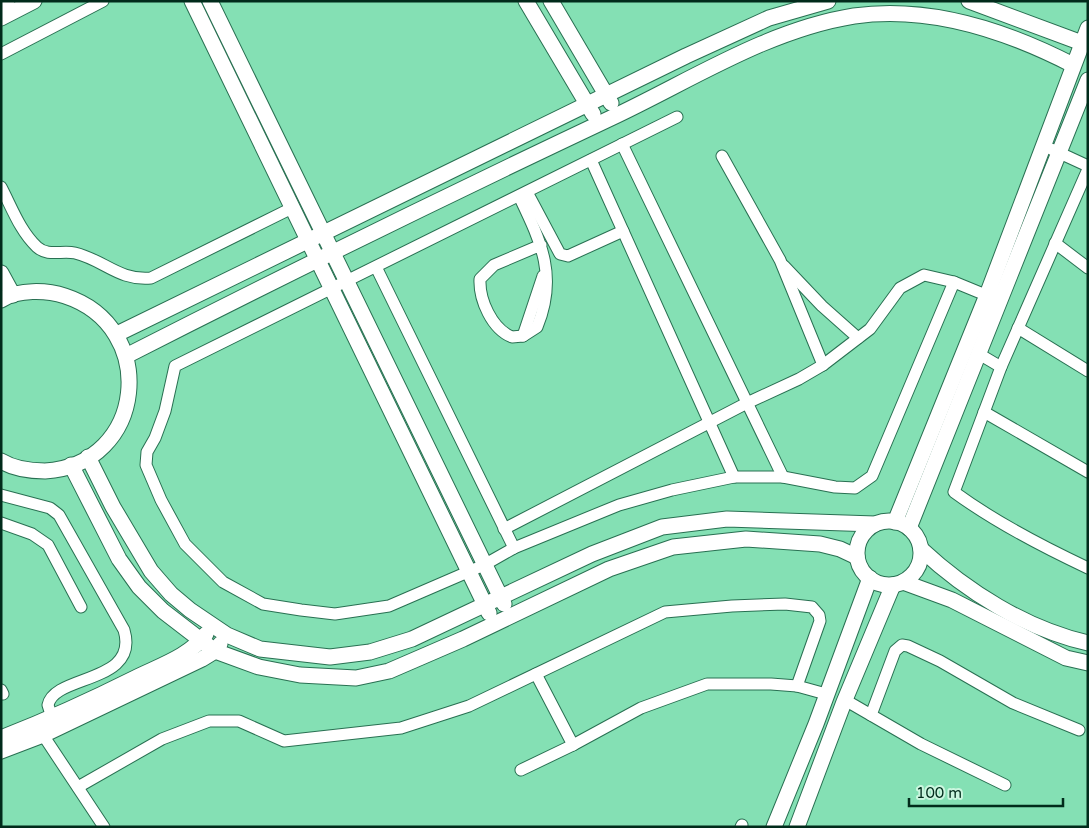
<svg xmlns="http://www.w3.org/2000/svg" width="1089" height="828" viewBox="0 0 1089 828" font-family="'Varela Round',sans-serif">
<style>
.lines{fill:none;stroke-linecap:round;stroke-linejoin:round}
.minor-casing{stroke:#297052;stroke-width:13}
.tertiary-casing{stroke:#297052;stroke-width:17}
.minor{stroke:#fff;stroke-width:11}
.tertiary{stroke:#fff;stroke-width:15}
</style>
<rect width="100%" height="100%" fill="#84e0b4"/>
<g class="lines">
<g class="minor-casing">
<g id="minor">
<polyline points="1,54 103,1"/>
<polyline points="677,117 175,366 165,411 155,438 147,452 146,465 161,500 185,544 223,582 263,604 301,610 335,614 389,606 484,565 514,548 619,505 672,490 734,477 783,477 835,487 855,488 872,476 954,282"/>
<polyline points="622,144 783,477"/>
<polyline points="1051,149 1088,166"/>
<polyline points="722,156 780,260 823,365"/>
<polyline points="591,160 734,477"/>
<path d="M1088 169 1001 367 954 492C995 522 1041 546 1088 568"/>
<path d="M1 187C12 208 20 231 37 247 48 257 62 250 75 253 104 260 119 281 151 278L292 208"/>
<polyline points="527,192 560,254 568,256 623,231"/>
<path d="M519 196C541 242 558 276 537 327L523 336 512 337C492 329 479 300 480 279L494 265 541 245"/>
<polyline points="1055,243 1088,268"/>
<polyline points="784,266 822,306 858,338"/>
<polyline points="376,267 514,548"/>
<polyline points="1018,328 1088,371"/>
<polyline points="523,336 543,276"/>
<polyline points="979,354 1001,367"/>
<polyline points="984,412 1088,472"/>
<path d="M1 495 50 508 59 515 124 630C140 684 54 674 48 705L52 718"/>
<polyline points="1,523 32,534 48,545 81,607"/>
<polyline points="504,529 747,403 799,379 823,365 870,329 900,288 924,275 954,282 993,298"/>
<polyline points="536,674 573,745"/>
<polyline points="1,690 3,694"/>
<polyline points="845,700 921,744 1005,785"/>
<polyline points="871,715 895,651 902,645 908,646 940,661 1013,703 1079,730"/>
<polyline points="43,735 104,827"/>
<polyline points="521,770 573,745 641,708 707,684 771,684 797,686 826,694"/>
<polyline points="78,787 162,739 209,721 239,721 284,741 401,728 469,706 665,612 732,606 785,604 812,607 819,615 820,621 797,686"/>
<polyline points="741,827 742,825"/>
</g>
</g>
<g class="tertiary-casing">
<g id="tertiary">
<polyline points="192,1 489,613"/>
<polyline points="210,1 504,604"/>
<polyline points="526,1 593,114"/>
<polyline points="551,1 611,103"/>
<polyline points="969,1 1082,43"/>
<polyline points="1,4 7,1"/>
<polyline points="1,18 34,1"/>
<polyline points="1,273 13,295"/>
<path d="M1 300C18 289 47 290 65 296 160 327 146 465 45 471 30 471 14 469 1 461"/>
<polyline points="117,334 686,56 769,18 828,1"/>
<path d="M126 356C287 274 448 195 611 118 690 81 767 30 854 16 930 5 1007 31 1073 65"/>
<polyline points="88,457 113,507 151,571 171,594 190,610 227,635 260,649 330,657 370,652 412,639 592,554 662,527 727,519 875,524"/>
<polyline points="71,465 119,559 139,587 163,611 215,651 259,667 300,675 356,678 389,671 463,639 609,569 673,547 746,539 820,544 840,549 857,557"/>
<circle cx="889" cy="553" r="32"/>
<polyline points="895,522 987,295 1088,28"/>
<polyline points="909,528 1088,80"/>
<path d="M921 549C966 591 1026 629 1088 643"/>
<polyline points="903,582 952,600 1066,658 1088,663"/>
<path d="M1 738C47 720 91 700 135 678 159 666 190 656 206 634"/>
<polyline points="1,751 43,735 202,659 215,651 220,644"/>
<polyline points="774,827 816,724 870,578"/>
<polyline points="797,827 844,702 893,585"/>
</g>
</g>
<use href="#minor" class="minor"/>
<use href="#tertiary" class="tertiary"/>
</g>
<rect width="1089" height="828" fill="none" stroke="#012b1b" stroke-width="5"/>
<path d="M909 798v8h154v-8" fill="none" stroke="#012b1b" stroke-width="2.5"/>
<text x="916" y="798" font-size="15" fill="#012b1b" stroke="#cbf6df" stroke-width="4" paint-order="stroke">100 m</text>
</svg>
